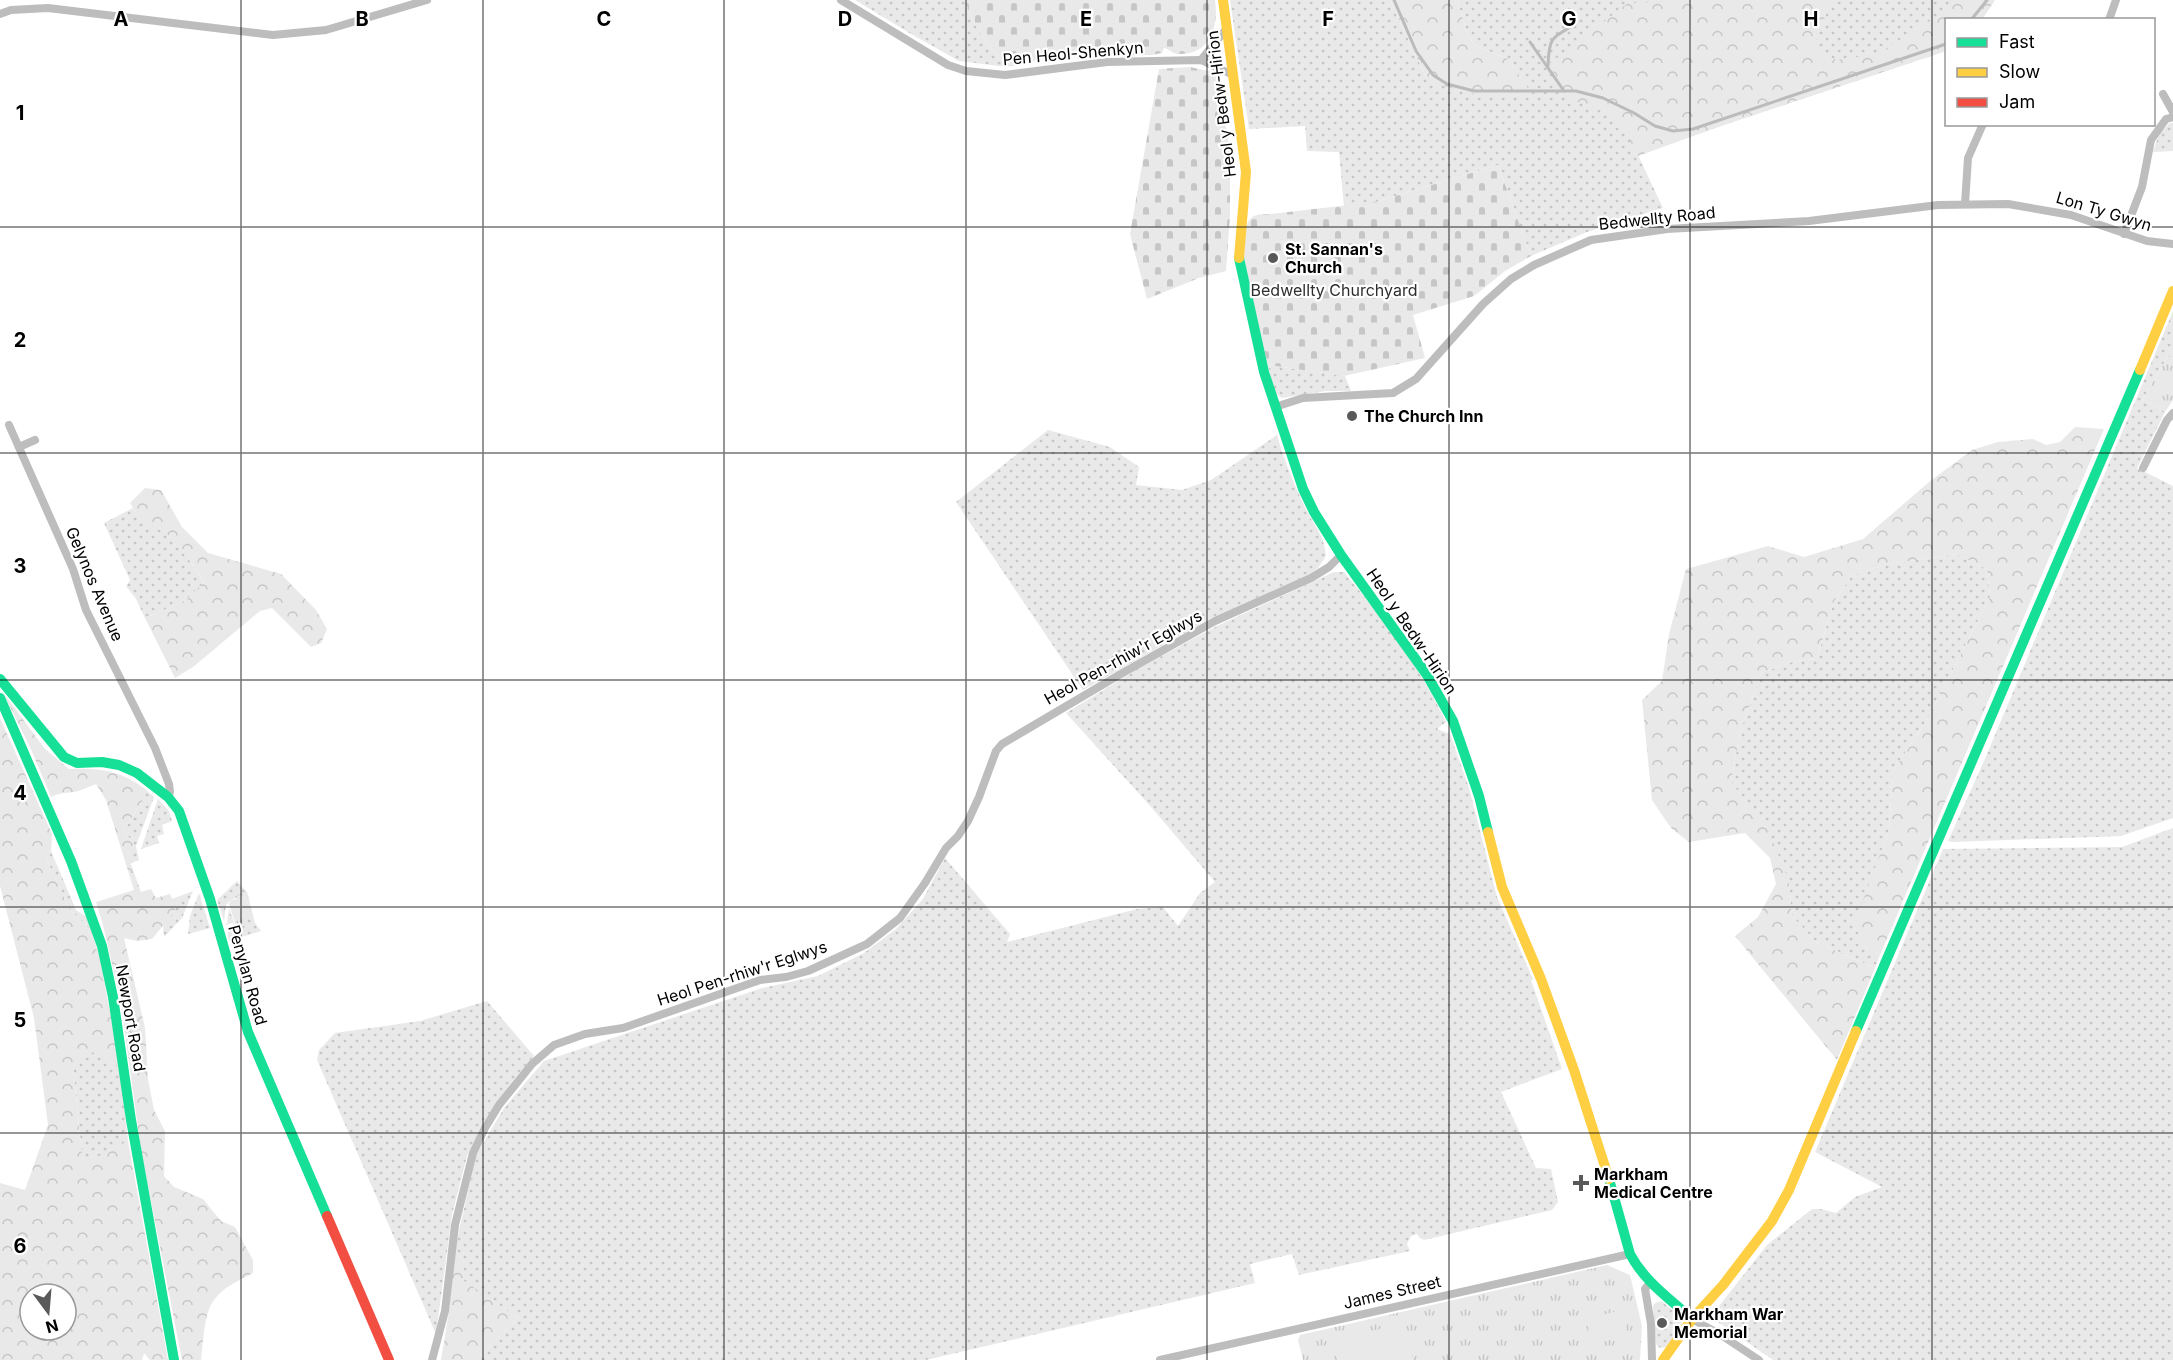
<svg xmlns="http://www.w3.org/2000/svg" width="2173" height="1360" viewBox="0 0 2173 1360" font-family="Inter,sans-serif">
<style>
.grass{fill:url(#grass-dots)}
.forest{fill:url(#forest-crowns);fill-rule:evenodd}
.cemetery{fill:url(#cemetery-stones)}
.park{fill:url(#park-tufts)}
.pitch{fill:#e9e9e9}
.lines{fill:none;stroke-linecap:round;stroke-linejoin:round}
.stream{stroke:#bbb;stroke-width:3}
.street{stroke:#bdbdbd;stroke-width:8}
.fast{stroke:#16e098;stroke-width:10}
.slow{stroke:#ffcf43;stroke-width:10}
.jam{stroke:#f24e42;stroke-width:10}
.grid{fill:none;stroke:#000;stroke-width:1.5;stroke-opacity:0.55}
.poi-dot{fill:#595959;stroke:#fff;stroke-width:2}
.labels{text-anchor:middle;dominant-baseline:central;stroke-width:4.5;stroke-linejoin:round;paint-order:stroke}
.street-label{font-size:16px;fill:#000;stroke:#fff}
.poi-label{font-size:16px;font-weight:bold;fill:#000;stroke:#fff;text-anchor:start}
.park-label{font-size:16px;fill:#2e2e2e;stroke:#fff}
.grid-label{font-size:20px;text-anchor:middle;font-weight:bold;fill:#000;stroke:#fff;stroke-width:4.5;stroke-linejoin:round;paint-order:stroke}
</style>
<defs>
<pattern id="grass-dots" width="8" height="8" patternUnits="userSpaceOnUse" patternTransform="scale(1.5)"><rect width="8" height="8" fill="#e9e9e9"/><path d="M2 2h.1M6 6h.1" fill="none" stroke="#c6c6c6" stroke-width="1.8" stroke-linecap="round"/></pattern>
<pattern id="forest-crowns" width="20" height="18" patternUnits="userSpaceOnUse" patternTransform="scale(1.5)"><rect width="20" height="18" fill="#e9e9e9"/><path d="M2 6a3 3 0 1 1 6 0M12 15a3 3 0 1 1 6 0" fill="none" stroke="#c6c6c6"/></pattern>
<pattern id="cemetery-stones" width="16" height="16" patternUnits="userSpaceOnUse" patternTransform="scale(1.5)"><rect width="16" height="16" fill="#e9e9e9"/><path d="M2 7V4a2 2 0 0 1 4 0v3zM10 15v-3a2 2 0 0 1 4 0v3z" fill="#c6c6c6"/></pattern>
<pattern id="park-tufts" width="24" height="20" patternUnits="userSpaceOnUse" patternTransform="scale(1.5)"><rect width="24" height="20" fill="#e9e9e9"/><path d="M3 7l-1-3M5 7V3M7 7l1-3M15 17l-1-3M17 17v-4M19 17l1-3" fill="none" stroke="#c6c6c6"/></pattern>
</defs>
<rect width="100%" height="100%" fill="#fff"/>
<g class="grass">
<path d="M855 0H965C973 25 989 48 1007 67L959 61 911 34Z"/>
<polygon points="1230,0 1390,0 1426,77 1533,97 1508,59 1476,46 1468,36 1457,0 1995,0 1982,19 1946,20 1946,51 1718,127 1638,155 1663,208 1587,232 1531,256 1498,165 1375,202 1344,207 1339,152 1307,151 1305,126 1249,129"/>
<polygon points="2170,123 2173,123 2173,151 2153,152 2159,134"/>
<polygon points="2173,311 2173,359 2168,356 2143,399 2165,412 2137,468 2173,486 2173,818 2121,836 1953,842 1948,841 1984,761"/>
<polygon points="1268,365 1345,376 1351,391 1326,391 1282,398 1274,392"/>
<path d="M1048 430 1110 447 1139 467 1136 485 1182 490 1211 480 1277 435C1284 460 1293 482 1304 505 1313 525 1324 533 1326 556L1318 568 1310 574 1211 618 1083 690 956 502Z"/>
<path d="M133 508C142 523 158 525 170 537 183 550 194 566 204 582L185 601 145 618 136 599 126 586 130 580 104 523Z"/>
<polygon points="1956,554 1987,569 1990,597 1927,720 1893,771 1889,830 1876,868 1862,945 1880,955 1875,968 1816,942 1792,916 1789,881 1731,782 1740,732 1761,673 1795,661 1817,659 1833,603 1852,575 1889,564"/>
<path d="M1334 572H1344C1382 618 1421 668 1446 722L1437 729 1450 734 1469 788 1497 897 1533 979 1531 980 1562 1069 1501 1092 1536 1168 1551 1169 1558 1202 1552 1210 1424 1240 1420 1238 1417 1234 1411 1236 1407 1244 1410 1251 1299 1275 1292 1254 1250 1264 1255 1283 926 1360H476L518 1318 462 1280 464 1262 455 1249 476 1155 504 1108 544 1061 762 988 818 976 864 953 896 929 923 899 945 858 1010 934 1007 942 1137 909 1163 907 1178 926 1200 893 1215 882 1152 808 1066 713 1141 667 1217 626Z"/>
<polygon points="145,789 154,797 136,846 139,860 130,864 129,851 134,845 124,830 145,796"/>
<polygon points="158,799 169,811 172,821 162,825 164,834 157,836 159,843 141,849"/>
<polygon points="2173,828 2173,1360 1773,1360 1718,1322 1716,1314 1719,1306 1767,1245 1812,1209 1821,1209 1836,1213 1855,1197 1882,1187 1815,1152 1943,849 2122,847"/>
<polygon points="51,851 76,910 87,917 100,958 87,926 70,910 46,858"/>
<polygon points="237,881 247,892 255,923 261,931 229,941 227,929 235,927 233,923 225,925 227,923 229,908 235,926 250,909 244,895 231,900 226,905 224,921 217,900"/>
<polygon points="193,891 182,918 164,937 163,925 175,911 180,896"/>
<polygon points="199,893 210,928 188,934 190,916"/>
<polygon points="487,1001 534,1056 515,1078 484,1121 467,1156 452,1215 436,1334 317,1060 319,1050 335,1033 420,1021"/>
<polygon points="88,1049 120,1067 128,1141 83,1165 73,1066"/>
<polygon points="1661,1301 1680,1316 1682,1325 1666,1347 1660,1348 1656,1344 1653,1307 1655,1303"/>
</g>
<g class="forest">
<polygon points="1390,0 1457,0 1468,36 1476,46 1508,59 1534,97 1475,94 1439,85 1426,77"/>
<polygon points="1657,0 1834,0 1826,14 1813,48 1836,60 1877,54 1941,14 1952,0 1995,0 1982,19 1946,20 1946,51 1718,127 1638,156 1620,122 1592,106 1566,99 1549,64 1628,3 1654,2"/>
<polygon points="2075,427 2104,429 1880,955 1862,945 1855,922 1889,830 1893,771 1927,720 1990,597 1987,569 1956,554 1889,564 1852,575 1833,603 1817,659 1795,661 1761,673 1740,732 1731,782 1766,825 1789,881 1792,916 1816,942 1875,968 1837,1060 1735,936 1758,917 1776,884 1770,858 1745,833 1689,842 1671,828 1652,800 1642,700 1662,681 1669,634 1686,569 1768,546 1804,557 1863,539 1929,482 1972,450 1998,442 2033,439 2046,445 2060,442"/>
<polygon points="145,488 161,490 182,527 208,553 281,574 316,610 327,629 321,643 311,647 272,608 260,611 193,667 175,678 145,618 185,601 204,582 194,566 168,535 139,518 130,503"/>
<path d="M2 691 45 749 69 769C99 768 120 770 145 789V796L124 830 134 845 129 851 131 864 141 892 151 889 156 898 170 894 172 899 180 896 175 911 152 939 137 941 124 938 145 1028 148 1079 154 1110 165 1131 164 1176 174 1187 203 1199 221 1221 235 1227 253 1260V1273C240 1280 223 1287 214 1300 204 1312 203 1344 201 1360H182L141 1150 121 1003 103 925 96 902 134 890 106 800 96 784C91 786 86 788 81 790 70 794 63 791 51 797L30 747Z"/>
<path d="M0 718 52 834 51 851 46 858 70 910 87 926 100 958 120 1067 88 1050 73 1066 83 1164 128 1141 168 1360H150L144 1353 142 1360H0V1183L25 1190 48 1125 34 1018 0 886ZM30 1294H66V1330H30Z"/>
<polygon points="455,1249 464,1262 463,1280 518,1318 476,1360 441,1360 449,1311"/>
</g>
<g class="cemetery">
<path d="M965 0H1215C1219 27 1210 56 1177 54 1171 53 1170 49 1164 48L1162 53 1152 55 1071 56 1065 52H1059L1054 57 1007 67C989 48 973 25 965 0Z"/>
<polygon points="1190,67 1217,73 1230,153 1230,216 1226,271 1199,278 1147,299 1130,234 1159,69"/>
<path d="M1498 165 1531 256 1505 271 1474 296 1413 315 1425 358 1344 376 1268 365C1260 336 1235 249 1247 224 1252 213 1261 214 1271 214L1375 202Z"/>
</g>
<g class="park">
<polygon points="2168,356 2173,359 2173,400 2165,412 2143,399"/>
<polygon points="240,893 244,895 250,909 244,921 236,927 229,904 231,900 237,899 237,896"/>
<polygon points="1607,1265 1630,1275 1642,1326 1640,1360 1303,1360 1298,1340 1300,1335"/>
</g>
<g class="pitch">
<polygon points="1622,1310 1628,1335 1592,1345 1586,1319"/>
<polygon points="1404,1323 1413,1360 1337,1360 1332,1341"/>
</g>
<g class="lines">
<g class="stream">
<polyline points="1394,0 1416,51 1433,75 1447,84 1474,91 1576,91 1603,98 1634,113 1655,126 1673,131 1693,129 1946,44"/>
<polyline points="1971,20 1987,0"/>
<polyline points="1530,42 1564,91"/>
<path d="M1548 66C1549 37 1551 39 1575 24"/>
</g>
<g class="street">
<polyline points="841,0 948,65 966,71 1005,75 1107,62 1201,60 1233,75"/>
<polyline points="0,14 11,10 48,8 273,35 326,30 427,0"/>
<polyline points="2109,20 2116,0"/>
<polyline points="1201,60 1227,28"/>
<polyline points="2163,94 2173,112"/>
<polyline points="1965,204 1968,158 1983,124"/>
<polyline points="2124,234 2142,187 2151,140 2166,119 2173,117"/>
<polyline points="1275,407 1303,398 1393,393 1416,379 1483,304 1511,279 1534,265 1591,240 1667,229 1809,221 1938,205 2008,204 2071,215 2147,241 2173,244"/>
<polyline points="9,425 73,569 86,610 155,748 169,784 170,792 168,797"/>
<polyline points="19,447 35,440"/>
<polyline points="2143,468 2167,420 2173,413"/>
<polyline points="1649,1284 1645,1289 1651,1324 1652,1360"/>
<polyline points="1692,1319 1721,1335 1759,1360"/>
<polyline points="432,1360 445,1311 455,1225 473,1153 485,1128 499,1105 532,1064 554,1045 585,1034 623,1028 760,980 786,977 808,971 867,944 900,918 925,883 946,848 958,836 968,821 979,797 996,751 1002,744 1119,675 1215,621 1311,578 1329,567 1341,555"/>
<polyline points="1160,1360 1630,1254"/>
</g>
<g class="fast">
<polyline points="1239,258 1264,372 1303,489 1314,512 1341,555 1427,675 1453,721 1479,796 1488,832"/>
<polyline points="0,679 64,757 77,763 102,762 119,765 137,773 168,797 179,811 210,899 248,1032 327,1216"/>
<polyline points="0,698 71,861 102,946 113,997 131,1120 174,1360"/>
<polyline points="1856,1031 2140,370"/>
<path d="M1609 1179 1630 1254C1645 1282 1669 1298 1692 1319"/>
</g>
<g class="slow">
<polyline points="1223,0 1246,172 1239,258"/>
<polyline points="2140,370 2173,291"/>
<polyline points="1488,832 1502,887 1541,979 1574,1070 1609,1179"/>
<polyline points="1663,1360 1692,1319 1723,1285 1772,1221 1789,1190 1856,1031"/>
</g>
<polyline class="jam" points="327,1216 389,1360"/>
</g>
<path class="grid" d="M241 0V1360M483 0V1360M724 0V1360M966 0V1360M1207 0V1360M1449 0V1360M1690 0V1360M1932 0V1360M0 227H2173M0 453H2173M0 680H2173M0 907H2173M0 1133H2173"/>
<g class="poi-dot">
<circle cx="1273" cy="258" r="6"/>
<circle cx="1352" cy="416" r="6"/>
<path d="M1578 1174h6v6h6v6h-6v6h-6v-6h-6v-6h6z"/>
<circle cx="1662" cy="1323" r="6"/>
</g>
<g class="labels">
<g class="street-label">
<text transform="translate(1073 53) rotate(-5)">Pen Heol-Shenkyn</text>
<text transform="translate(1221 104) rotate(-97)">Heol y Bedw-Hirion</text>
<text transform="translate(2104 211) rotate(17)">Lon Ty Gwyn</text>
<text transform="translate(1657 218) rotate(-6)">Bedwellty Road</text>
<text transform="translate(95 584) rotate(67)">Gelynos Avenue</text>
<text transform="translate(1412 631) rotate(56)">Heol y Bedw-Hirion</text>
<text transform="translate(1123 657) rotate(-29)">Heol Pen-rhiw'r Eglwys</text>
<text transform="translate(742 973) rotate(-18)">Heol Pen-rhiw'r Eglwys</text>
<text transform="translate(248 975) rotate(74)">Penylan Road</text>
<text transform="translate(131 1018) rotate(80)">Newport Road</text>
<text transform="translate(1392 1292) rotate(-13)">James Street</text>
</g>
<g class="poi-label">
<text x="1285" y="249">St. Sannan's<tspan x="1285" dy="18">Church</tspan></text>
<text x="1364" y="416">The Church Inn</text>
<text x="1594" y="1174">Markham<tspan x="1594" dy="18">Medical Centre</tspan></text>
<text x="1674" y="1314">Markham War<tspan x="1674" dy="18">Memorial</tspan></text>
</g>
<g class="park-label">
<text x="1334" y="290">Bedwellty Churchyard</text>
</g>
</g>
<g class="grid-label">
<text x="121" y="26">A</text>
<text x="362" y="26">B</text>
<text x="604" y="26">C</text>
<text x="845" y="26">D</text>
<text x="1086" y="26">E</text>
<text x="1328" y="26">F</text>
<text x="1569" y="26">G</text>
<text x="1811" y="26">H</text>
<text x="20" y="120">1</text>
<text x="20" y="347">2</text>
<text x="20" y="573">3</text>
<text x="20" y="800">4</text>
<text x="20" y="1027">5</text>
<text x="20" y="1253">6</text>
</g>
<rect x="1945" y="18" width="210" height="108" fill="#ffffff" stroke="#999999" stroke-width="1.5"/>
<rect x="1957" y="38" width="30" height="9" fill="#16e098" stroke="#999999" stroke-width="1.5"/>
<text x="1999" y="48" font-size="18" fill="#000000">Fast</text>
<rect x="1957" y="68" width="30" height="9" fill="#ffcf43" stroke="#999999" stroke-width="1.5"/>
<text x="1999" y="78" font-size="18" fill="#000000">Slow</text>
<rect x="1957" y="98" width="30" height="9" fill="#f24e42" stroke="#999999" stroke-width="1.5"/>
<text x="1999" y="108" font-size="18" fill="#000000">Jam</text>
<g transform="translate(48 1312) rotate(164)"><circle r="28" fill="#ffffff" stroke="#999999" stroke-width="1.5"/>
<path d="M0-4.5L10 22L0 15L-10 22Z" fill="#595959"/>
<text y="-9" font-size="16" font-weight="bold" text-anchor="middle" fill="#000000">N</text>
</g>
</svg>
